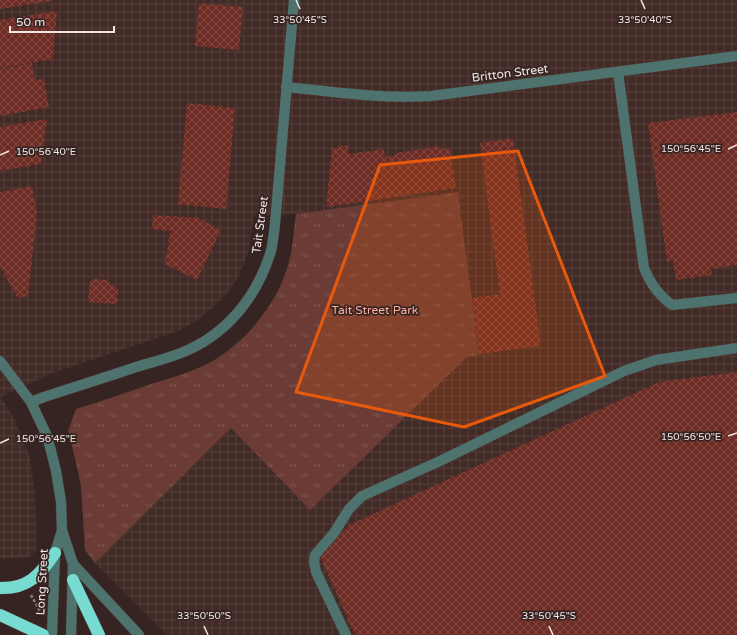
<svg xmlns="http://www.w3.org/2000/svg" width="737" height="635" viewBox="0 0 737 635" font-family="'Varela Round',sans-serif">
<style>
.industrial{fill:url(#industrial-grid)}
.park{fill:url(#park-tufts)}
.building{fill:url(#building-cross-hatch)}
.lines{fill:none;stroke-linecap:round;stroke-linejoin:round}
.minor-casing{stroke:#4f3f3c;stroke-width:11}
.highway-casing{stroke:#4f3f3c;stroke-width:13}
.path{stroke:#8b7c79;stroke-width:2.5;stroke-dasharray:3 2;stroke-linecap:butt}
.minor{stroke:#4e736f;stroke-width:10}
.highway{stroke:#78dbd1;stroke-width:12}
.marked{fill:#e8590c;fill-opacity:0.2;stroke:#e8590c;stroke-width:3;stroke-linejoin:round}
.ticks{fill:none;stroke:#f2e6e4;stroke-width:1.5}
.labels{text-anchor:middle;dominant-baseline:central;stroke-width:3.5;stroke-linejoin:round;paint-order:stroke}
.street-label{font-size:12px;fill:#f2e6e4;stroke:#352421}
.park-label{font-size:12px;fill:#ffac9f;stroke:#352421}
.ticks-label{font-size:10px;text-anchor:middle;fill:#f2e6e4;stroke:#352421;stroke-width:3.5;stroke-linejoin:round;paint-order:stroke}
</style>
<defs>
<pattern id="industrial-grid" width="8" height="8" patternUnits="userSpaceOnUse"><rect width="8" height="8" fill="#422a26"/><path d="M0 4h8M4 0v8" fill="none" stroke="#543f3b"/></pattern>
<pattern id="park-tufts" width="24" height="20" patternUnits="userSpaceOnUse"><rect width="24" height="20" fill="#6a3c35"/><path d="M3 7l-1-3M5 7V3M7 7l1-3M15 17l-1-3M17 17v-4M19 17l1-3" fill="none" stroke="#805852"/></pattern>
<pattern id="building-cross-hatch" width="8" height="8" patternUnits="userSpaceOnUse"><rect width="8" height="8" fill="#6d2c24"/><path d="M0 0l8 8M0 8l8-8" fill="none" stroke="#824b44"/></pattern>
</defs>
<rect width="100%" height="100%" fill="#352421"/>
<polygon class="industrial" points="0,0 737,0 737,635 167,635 95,563 231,428 310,509 467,357 479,354 458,192 296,214 254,215 248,253 239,276 228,292 215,306 200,318 181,330 50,374 1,397 15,420 30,457 35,493 36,526 36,551 30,557 0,559"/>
<path class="park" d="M458 192 479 355 467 357 310 510 231 428 95 563 85 550 81 487 75 458 68 431 76 409C101 401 126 393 151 384 171 378 192 372 211 362 247 341 278 303 289 262 293 246 294 230 296 214Z"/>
<g class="building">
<polygon points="0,0 52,0 52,1 0,9"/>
<polygon points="199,3 243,7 239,50 195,46"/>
<polygon points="57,11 53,59 0,68 0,20"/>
<polygon points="32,63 35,80 44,79 49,107 0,116 0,69"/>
<polygon points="187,103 235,108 226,209 178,204"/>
<polygon points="737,112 737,265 711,269 712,275 676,280 673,261 667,262 648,123"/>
<polygon points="47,119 41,164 0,171 0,127"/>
<polygon points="513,138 541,346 479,354 472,298 500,294 480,143"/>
<polygon points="348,145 349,154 384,149 385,157 396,155 396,153 441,146 441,149 450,148 456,188 326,207 332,148"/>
<polygon points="32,186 37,214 28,296 18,298 0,267 0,192"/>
<polygon points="153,215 199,218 221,230 197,280 165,264 170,231 152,229"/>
<polygon points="95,279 107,280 108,282 118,289 117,304 88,302 90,282"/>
<polygon points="737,372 737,635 355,635 319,554 349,525 659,382"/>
</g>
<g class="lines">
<g class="minor-casing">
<g id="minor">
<path d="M618 72 644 268C650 283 658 295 672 305L737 298"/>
<path d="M286 87C334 92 382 99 431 96L737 56"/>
<polyline points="0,361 31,402 47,436 51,451 56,471 61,502 62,530 73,564 71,635"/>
<path d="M31 402 44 397C74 387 104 378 133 368 152 362 171 358 188 350 230 331 258 294 271 251 273 242 274 233 275 224L294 0"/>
<polyline points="73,564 139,635"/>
<polyline points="52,635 55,553 62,530"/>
<polyline points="346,635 316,572 314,562 315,555 334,533 349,509 362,496 440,461 624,371 656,360 737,348"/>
</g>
</g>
<g class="highway-casing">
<g id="highway">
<polyline points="73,580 99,635"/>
<path d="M0 588C28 589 40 575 55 553"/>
<polyline points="0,615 43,635"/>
</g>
</g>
<polyline class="path" points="31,595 41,613"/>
<use href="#minor" class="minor"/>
<use href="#highway" class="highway"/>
</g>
<path class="marked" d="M518 151 605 376 464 427 296 392 380 165Z"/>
<path class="ticks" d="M296 0 300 9M641 0 645 9M728 149 737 145M0 155 9 151M728 436 737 433M0 443 9 439M204 626 208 635M549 626 553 635"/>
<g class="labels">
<g class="street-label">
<text transform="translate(510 73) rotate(-7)">Britton Street</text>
<text transform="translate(260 225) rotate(-82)">Tait Street</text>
<text transform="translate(42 582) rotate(-87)">Long Street</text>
</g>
<g class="park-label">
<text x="375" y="310">Tait Street Park</text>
</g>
</g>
<g class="ticks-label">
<text x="645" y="23">33°50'40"S</text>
<text x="300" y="23">33°50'45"S</text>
<text x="691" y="152">150°56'45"E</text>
<text x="46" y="155">150°56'40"E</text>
<text x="691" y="440">150°56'50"E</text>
<text x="46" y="442">150°56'45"E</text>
<text x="204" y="619">33°50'50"S</text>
<text x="549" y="619">33°50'45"S</text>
</g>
<path d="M10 26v6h104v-6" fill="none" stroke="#f2e6e4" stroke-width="2"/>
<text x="16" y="26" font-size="12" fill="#f2e6e4" stroke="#352421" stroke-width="3" paint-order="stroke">50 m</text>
</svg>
